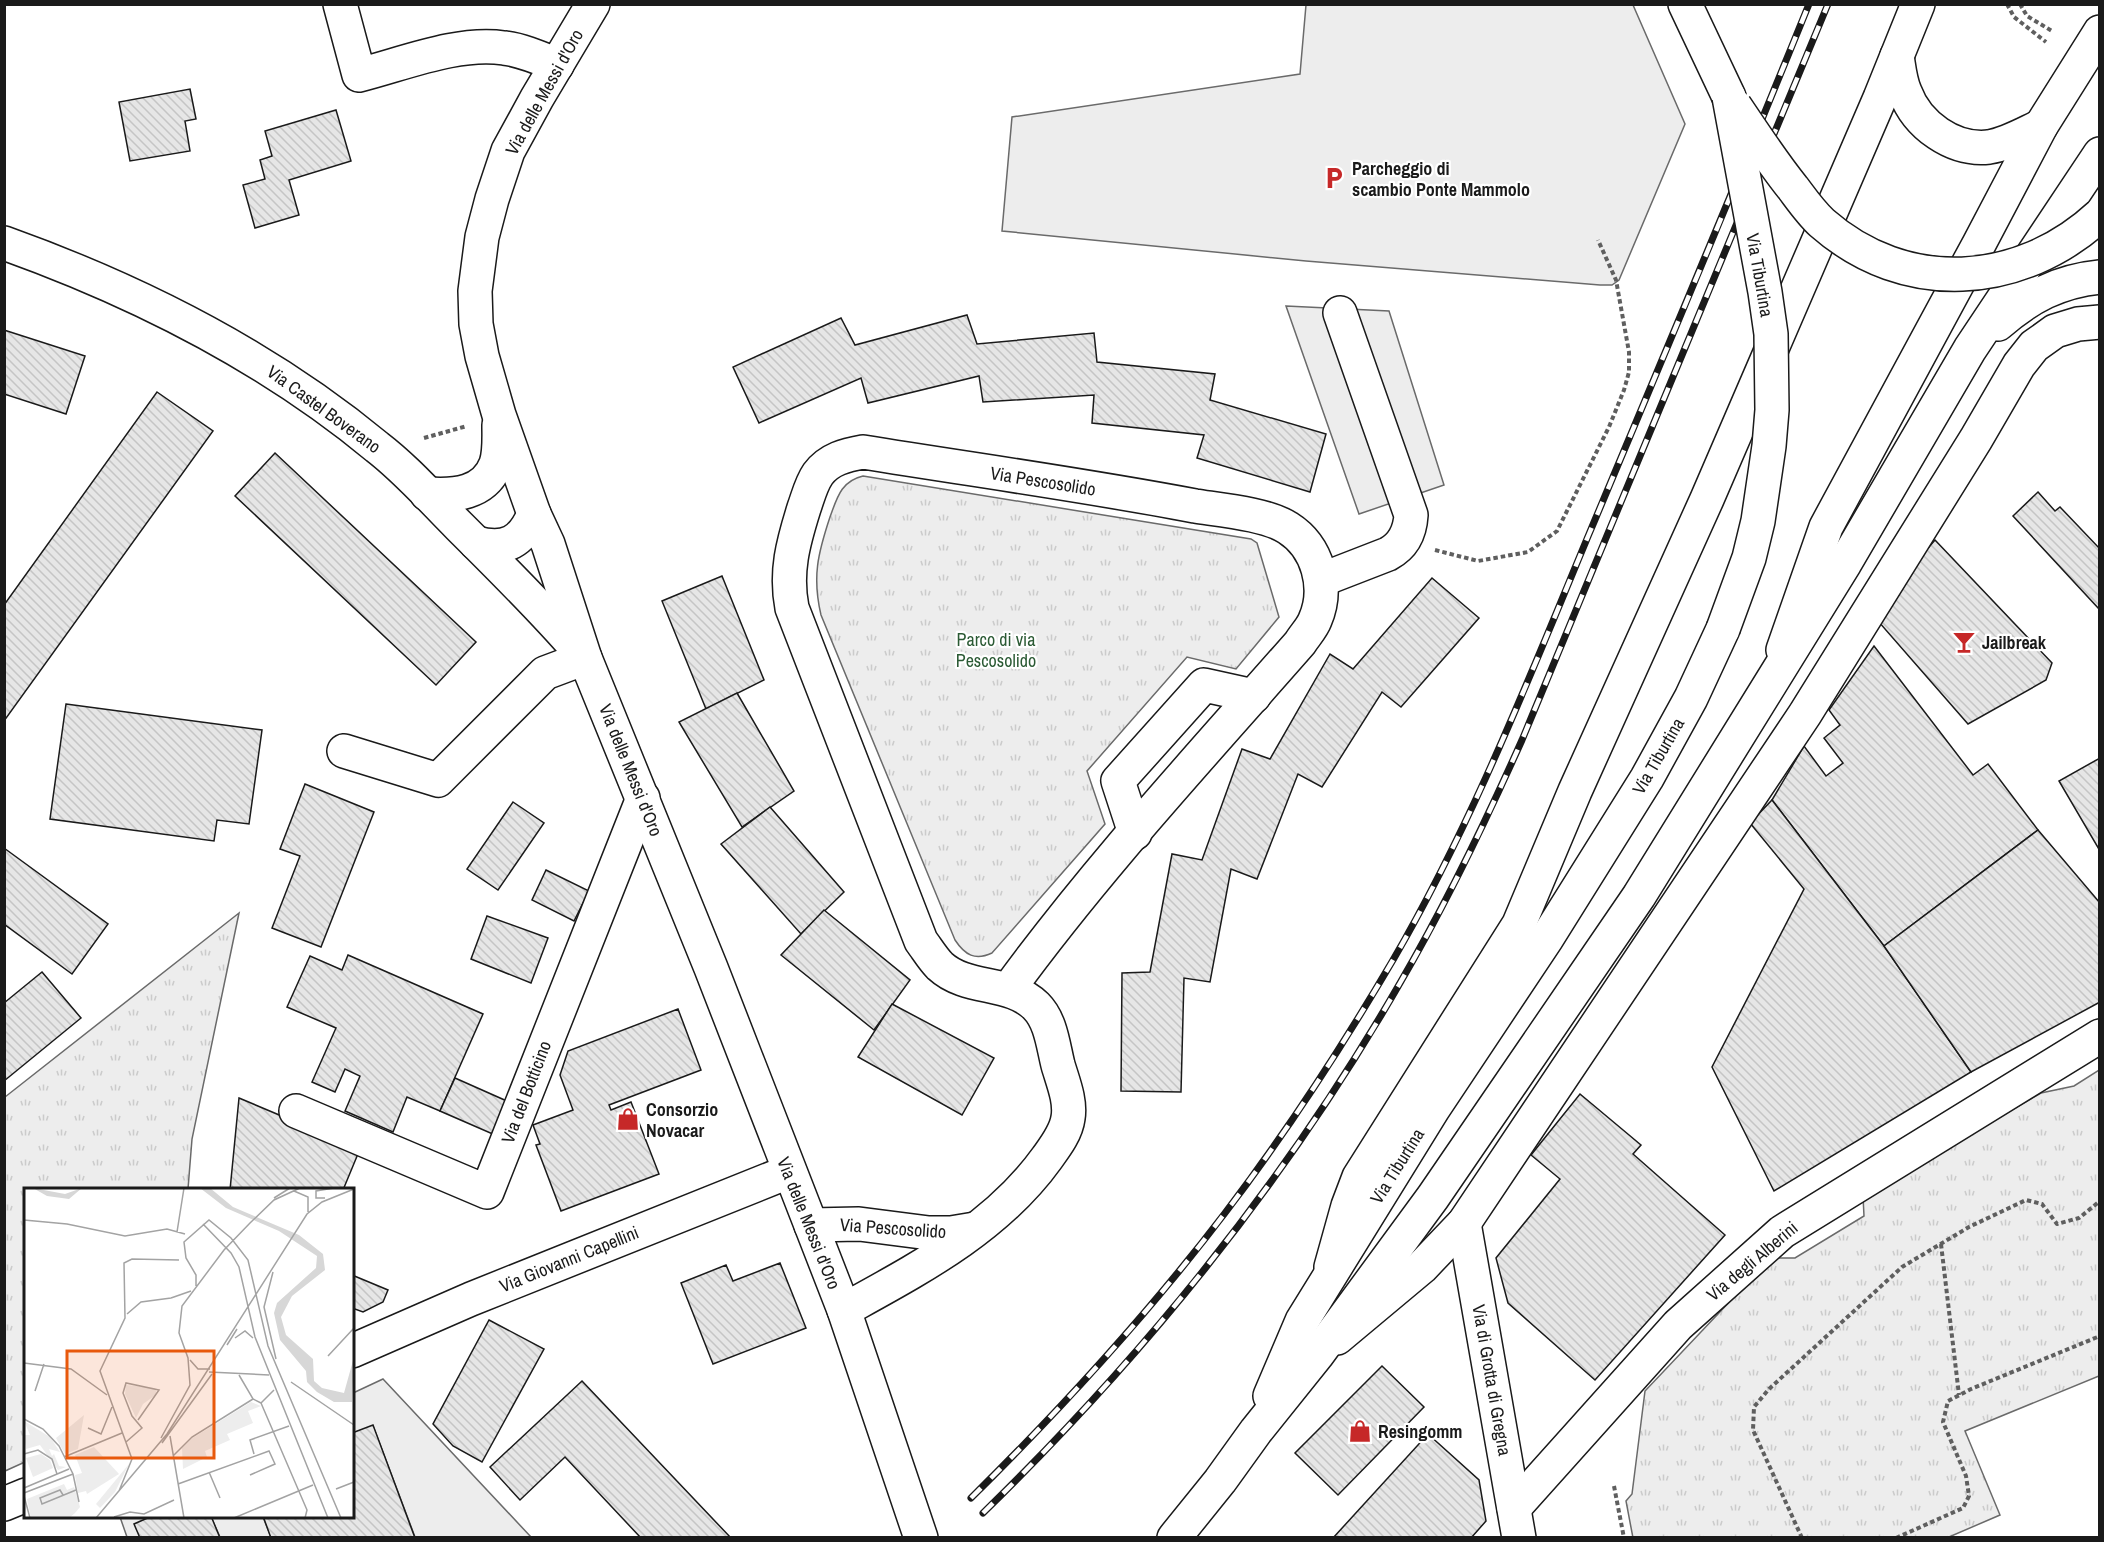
<svg xmlns="http://www.w3.org/2000/svg" width="2104" height="1542" viewBox="0 0 2104 1542" font-family="'Archivo Narrow',sans-serif">
<style>
.built{fill:#ededed;stroke:#6a6a6a;stroke-width:1.5}
.park{fill:url(#park-tufts);stroke:#6a6a6a;stroke-width:1.5}
.building{fill:url(#building-back-hatch);stroke:#1a1a1a;stroke-width:1.5}
.lines{fill:none;stroke-linecap:round;stroke-linejoin:round}
.minor-casing{stroke:#1a1a1a;stroke-width:36}
.major-casing{stroke:#1a1a1a;stroke-width:36}
.path{stroke:#5f5f5f;stroke-width:4;stroke-dasharray:4.5 3;stroke-linecap:butt}
.minor{stroke:#fff;stroke-width:33}
.major{stroke:#fff;stroke-width:33}
.rail-casing{stroke:#1a1a1a;stroke-width:7}
.rail{stroke:#fff;stroke-width:4.5;stroke-dasharray:14;stroke-linecap:butt}
.major-bridge-casing{stroke:#1a1a1a;stroke-width:36;stroke-linecap:butt}
.major-bridge{stroke:#fff;stroke-width:33}
.labels{text-anchor:middle;dominant-baseline:central;stroke-width:4.5;stroke-linejoin:round;paint-order:stroke}
.street-label{font-size:18px;fill:#1a1a1a;stroke:#fff}
.poi-label{font-size:18px;font-weight:bold;fill:#1a1a1a;stroke:#fff;text-anchor:start}
.park-label{font-size:18px;fill:#2b5a34;stroke:#fff}
.inset-road{fill:none;stroke:#a3a3a3;stroke-width:1.5}
.view{fill:#e8590c;fill-opacity:0.15;stroke:#e8590c;stroke-width:3}
.inset-edge{fill:none;stroke:#1a1a1a;stroke-width:3}
</style>
<defs>
<pattern id="park-tufts" width="24" height="20" patternUnits="userSpaceOnUse" patternTransform="scale(1.5)"><rect width="24" height="20" fill="#ededed"/><path d="M3 7l-1-3M5 7V3M7 7l1-3M15 17l-1-3M17 17v-4M19 17l1-3" fill="none" stroke="#cbcbcb"/></pattern>
<pattern id="building-back-hatch" width="6" height="6" patternUnits="userSpaceOnUse" patternTransform="scale(1.5)"><rect width="6" height="6" fill="#e6e6e6"/><path d="M-1 5l2 2M0 0l6 6M5-1l2 2" fill="none" stroke="#c5c5c5"/></pattern>
</defs>
<rect width="100%" height="100%" fill="#fff"/>
<g class="built">
<polygon points="1306,5 1633,5 1685,124 1619,280 1612,285 1600,285 1306,261 1002,231 1012,117 1300,74"/>
<polygon points="1286,306 1389,311 1444,485 1359,514"/>
<polygon points="383,1379 531,1537 415,1537 373,1426 353,1433 353,1393"/>
<polygon points="120,1517 152,1517 140,1538 127,1537"/>
<polygon points="211,1517 263,1517 271,1537 220,1537"/>
</g>
<g class="park">
<path d="M863 476 1251 539 1257 543 1279 617 1236 669 1187 657 1087 771 1105 824 992 953C975 961 965 955 955 940L821 615C812 577 818 553 830 517 837 498 841 481 863 476Z"/>
<polygon points="239,913 192,1139 188,1189 26,1190 25,1462 5,1471 5,1097"/>
<polygon points="2099,1070 2099,1376 1965,1431 2000,1515 1949,1537 1633,1538 1626,1501 1632,1494 1645,1391 1771,1258 1795,1258 1864,1216 1863,1196 2041,1093 2074,1086"/>
</g>
<g class="building">
<polygon points="190,89 196,119 185,121 190,151 130,161 119,102"/>
<polygon points="336,110 351,161 289,180 299,215 255,228 243,185 265,179 260,160 272,156 265,131"/>
<polygon points="967,315 977,344 1094,333 1097,362 1215,374 1210,400 1326,434 1310,492 1197,458 1204,435 1092,423 1094,395 983,402 979,376 868,403 861,378 759,423 733,367 841,318 855,345"/>
<polygon points="4,330 85,356 66,414 4,394"/>
<polygon points="157,392 213,431 4,721 4,605"/>
<polygon points="275,453 476,642 436,685 235,496"/>
<polygon points="2038,492 2055,511 2060,507 2100,549 2100,610 2013,516"/>
<polygon points="1935,540 2052,663 2046,680 1968,724 1878,621 1903,577"/>
<polygon points="722,576 764,680 706,709 662,601"/>
<polygon points="1432,578 1479,618 1401,707 1382,692 1322,787 1298,774 1257,879 1231,869 1210,982 1184,978 1181,1092 1121,1091 1122,973 1150,972 1172,854 1202,860 1242,749 1270,759 1330,654 1353,669"/>
<polygon points="1874,646 1973,775 1988,764 2038,830 1884,946 1772,800 1804,746 1826,776 1843,763 1824,738 1840,725 1829,710"/>
<polygon points="737,693 794,791 742,827 679,722"/>
<polygon points="66,704 262,730 249,824 217,820 214,841 50,819"/>
<polygon points="2100,758 2100,851 2059,781"/>
<polygon points="305,784 374,812 321,947 272,928 300,856 280,849"/>
<polygon points="1772,800 1884,946 1971,1072 1774,1191 1712,1067 1804,889 1750,823"/>
<polygon points="513,802 544,823 498,890 467,869"/>
<polygon points="770,807 844,892 801,934 721,844"/>
<polygon points="2038,830 2100,903 2100,1002 1971,1072 1884,946"/>
<polygon points="4,848 108,924 72,974 4,924"/>
<polygon points="546,870 589,891 574,921 532,900"/>
<polygon points="824,910 910,980 874,1030 781,955"/>
<polygon points="487,916 548,938 531,983 471,959"/>
<polygon points="348,955 483,1014 440,1111 407,1097 393,1132 345,1111 360,1076 345,1069 335,1092 312,1082 336,1028 287,1007 310,956 342,970"/>
<polygon points="42,972 81,1018 4,1081 4,1003"/>
<polygon points="892,1004 994,1058 962,1115 858,1057"/>
<polygon points="678,1009 701,1070 609,1105 611,1110 631,1102 659,1174 561,1211 536,1145 540,1144 533,1125 573,1110 560,1075 568,1051"/>
<polygon points="455,1078 509,1102 495,1135 440,1111"/>
<polygon points="1580,1094 1641,1145 1633,1154 1725,1235 1595,1380 1508,1303 1496,1258 1560,1179 1531,1155"/>
<polygon points="239,1098 360,1149 343,1190 230,1190"/>
<polygon points="780,1263 806,1328 713,1364 681,1283 726,1265 733,1281"/>
<polygon points="352,1275 388,1290 383,1302 363,1312 352,1308"/>
<polygon points="489,1320 544,1349 482,1462 453,1446 433,1424"/>
<polygon points="1382,1366 1424,1407 1338,1495 1295,1453"/>
<polygon points="582,1381 731,1538 641,1538 565,1457 520,1500 490,1467"/>
<polygon points="373,1425 415,1538 271,1538 263,1516 352,1516 352,1433"/>
<polygon points="1428,1434 1479,1480 1486,1521 1471,1538 1333,1538"/>
<polygon points="152,1516 211,1516 220,1538 140,1538 134,1524"/>
</g>
<g class="lines">
<g class="minor-casing">
<g id="minor">
<path d="M340 4 359 75C403 64 458 41 504 48 522 50 540 58 557 65"/>
<polyline points="593,4 537,98 508,151 492,199 482,237 475,291 476,324 482,356 499,415 534,514 548,544 585,658 711,968 844,1310 921,1538"/>
<path d="M1897 56C1899 68 1900 81 1905 92 1917 125 1953 151 1989 147 2007 144 2024 134 2041 126"/>
<path d="M4 243C138 291 267 356 377 447 407 470 432 499 459 526 499 566 541 607 578 650"/>
<path d="M427 494C454 496 485 494 496 464 500 452 499 438 499 425"/>
<path d="M476 543C506 551 522 542 534 514"/>
<path d="M1321 580 1388 554C1403 546 1410 532 1411 515L1340 313"/>
<polyline points="1783,650 1826,527 1979,244 2041,126 2100,32"/>
<polyline points="344,751 438,780 545,673 585,658"/>
<polyline points="1135,833 1118,781 1204,685 1254,696"/>
<polyline points="296,1111 487,1192 643,798"/>
<polyline points="1464,1223 1519,1538"/>
<polyline points="811,1225 859,1224 929,1233 951,1233 975,1229"/>
<polyline points="1331,1267 1348,1206 1359,1177 1519,924 1575,791 1707,499 1880,98 1918,4"/>
<path d="M844 1310C918 1269 996 1229 1047 1158 1055 1147 1066 1133 1068 1118 1071 1101 1063 1082 1058 1065 1053 1045 1051 1021 1036 1006 1010 980 967 991 940 966 933 959 927 949 921 941L792 608C785 572 793 543 804 508 808 497 811 484 818 474 829 459 846 455 863 452 974 470 1085 485 1195 506 1221 510 1267 514 1288 528 1318 547 1329 588 1315 620 1312 628 1305 635 1300 643 1201 756 1097 868 1008 990"/>
<polyline points="1337,1338 1422,1267 1464,1223 1805,714 1976,439 2019,365 2034,346 2055,331 2078,324 2100,322"/>
<polyline points="352,1351 471,1299 788,1172"/>
<polyline points="4,1504 26,1495"/>
<polyline points="1514,1508 1678,1325 1782,1232 2100,1036"/>
</g>
</g>
<g class="major-casing">
<g id="major">
<polyline points="1685,4 1729,97"/>
<path d="M1998 324C2029 297 2059 281 2100 277"/>
<polyline points="1270,1396 1302,1321 1433,1109 1547,938 1647,778 1691,698 1723,629"/>
<polyline points="1174,1538 1220,1481 1256,1431 1317,1355 1433,1197 1639,896 1845,563 1970,349 2100,154"/>
</g>
</g>
<g class="path">
<polyline points="2007,4 2014,17 2046,42"/>
<polyline points="2020,4 2027,16 2052,31"/>
<polyline points="424,438 467,426"/>
<polyline points="1435,550 1478,561 1528,552 1557,531 1609,427 1624,390 1629,372 1629,352 1616,280 1598,240"/>
<polyline points="1941,1244 1959,1395"/>
<polyline points="1614,1486 1624,1538"/>
<polyline points="1802,1538 1753,1430 1754,1407 1769,1389 1902,1267 1969,1227 2026,1200 2042,1204 2057,1224 2079,1218 2100,1201"/>
<polyline points="1896,1538 1963,1508 1969,1496 1966,1476 1943,1422 1948,1401 1971,1389 2100,1336"/>
</g>
<use href="#minor" class="minor"/>
<use href="#major" class="major"/>
<g class="rail-casing">
<g id="rail">
<path d="M971 1498C1061 1409 1148 1314 1225 1213 1286 1133 1342 1047 1393 960 1472 824 1529 678 1589 534 1663 358 1737 182 1809 4"/>
<path d="M983 1513C1144 1356 1288 1178 1400 983 1446 904 1485 823 1522 740L1828 4"/>
</g>
</g>
<use href="#rail" class="rail"/>
<g class="major-bridge-casing">
<g id="major-bridge">
<path d="M1735 106C1754 134 1772 162 1793 188 1802 200 1811 213 1822 223 1905 296 2020 289 2100 215"/>
<polyline points="1723,629 1749,558 1758,521 1769,446 1772,410 1771,334 1765,292 1729,97"/>
</g>
</g>
<use href="#major-bridge" class="major-bridge"/>
</g>
<defs>
<g id="parking-bare" transform="scale(1.8)"><path d="M-3.5-5.5H1a3.5 3.5 0 0 1 0 7H-1V5.5H-3.5ZM-1-3.4V-.6H.8a1.4 1.4 0 0 0 0-2.8Z" fill="#c62828" stroke="#fff" stroke-width="2.5" paint-order="stroke"/></g>
<g id="bar-bare" transform="scale(1.8)"><path d="M-6-5H6L.8 .8V4.5H3.5V6h-7V4.5H-.8V.8Z" fill="#c62828" stroke="#fff" stroke-width="2.5" paint-order="stroke"/></g>
<g id="shop-bare" transform="scale(1.8)"><path d="M-5-2.5h2.3a2.7 3.5 0 0 1 5.4 0H5L5.5 6h-11ZM-1.5-2.5h3a1.5 2.3 0 0 0-3 0Z" fill="#c62828" stroke="#fff" stroke-width="2.5" paint-order="stroke"/></g>
</defs>
<g fill-rule="evenodd">
<use href="#parking-bare" x="1334" y="178"/>
<use href="#bar-bare" x="1964" y="642"/>
<use href="#shop-bare" x="628" y="1119"/>
<use href="#shop-bare" x="1360" y="1431"/>
</g>
<g class="labels">
<g class="street-label">
<text transform="translate(544 92) rotate(-61)">Via delle Messi d'Oro</text>
<text transform="translate(1760 275) rotate(80)">Via Tiburtina</text>
<text transform="translate(324 409) rotate(36)">Via Castel Boverano</text>
<text transform="translate(1043 481) rotate(9)">Via Pescosolido</text>
<text transform="translate(1658 756) rotate(-60)">Via Tiburtina</text>
<text transform="translate(631 770) rotate(68)">Via delle Messi d'Oro</text>
<text transform="translate(526 1092) rotate(-69)">Via del Botticino</text>
<text transform="translate(1397 1166) rotate(-58)">Via Tiburtina</text>
<text transform="translate(809 1223) rotate(68)">Via delle Messi d'Oro</text>
<text transform="translate(893 1228) rotate(4)">Via Pescosolido</text>
<text transform="translate(569 1259) rotate(-22)">Via Giovanni Capellini</text>
<text transform="translate(1752 1261) rotate(-40)">Via degli Alberini</text>
<text transform="translate(1492 1380) rotate(80)">Via di Grotta di Gregna</text>
</g>
<g class="poi-label">
<text x="1352" y="168">Parcheggio di<tspan x="1352" dy="21">scambio Ponte Mammolo</tspan></text>
<text x="1982" y="642">Jailbreak</text>
<text x="646" y="1109">Consorzio<tspan x="646" dy="21">Novacar</tspan></text>
<text x="1378" y="1431">Resingomm</text>
</g>
<g class="park-label">
<text x="996" y="639">Parco di via<tspan x="996" dy="21">Pescosolido</tspan></text>
</g>
</g>
<g transform="translate(24 1188)">
<rect width="330" height="330" fill="#fff"/>
<path d="M0 233 26 249 36 264 25 261 28 268 30 266 35 278 42 279 34 282 16 257 2 261 0 247H6ZM70 259 95 286 63 306 62 303 54 305 51 287 58 285 51 267ZM17 266 26 272 29 280 9 289 2 270ZM105 276 91 304 76 320 72 316ZM40 296 43 302 50 299 56 319 51 325 45 330H7L3 311Z" fill="#ededed"/>
<path d="M102 197 131 200 133 206 119 216 112 230 101 206ZM227 214 237 218 224 223 229 235 203 246 206 252 181 263 183 269 159 281 158 260 167 251ZM60 227 54 261 41 266 32 250Z" fill="#ededed"/>
<path d="M9 0 41 6 58 0 45 11 23 8ZM176 0H186L209 19 275 47 299 66 301 82 268 108 257 129 262 147 289 171 290 193 298 200 320 205 330 169 328 214H310L293 204 283 194 282 183 256 152 250 125 253 115 292 80 293 68 255 43 202 20Z" fill="#d7d7d7"/>
<path class="inset-road" d="M270 3 284 9V24M250 10 266 0M301 10H292V3L310 0M0 32 43 36 101 48 143 41 161 46M179 36 207 65 215 79 231 149 304 330M153 44 160 0M249 84 240 119 252 171M172 98V87L162 70 160 54 185 32 207 50 224 72 244 158 317 330M147 110 167 103M103 126 117 114 147 110M211 150 221 143 229 150M203 157 213 141M304 168 330 140M166 172 174 181H186M0 175 47 181 83 207M185 184 245 187M215 187 229 211 237 215M267 194 330 237M11 203 20 176M237 215 283 322 281 330M237 215 250 202M0 231 19 241 35 258 49 286 55 314M64 240 77 246 88 219M146 248 160 330M137 250 166 197 164 170 155 145 158 118 200 62 226 35 250 12 276 0M102 254 118 240 108 228 99 205 102 195 135 202 114 232M138 255 188 186M0 266 14 262 28 271 33 286M230 266 226 252 265 238M149 268 168 249 229 211M40 269 98 245M185 284 196 310M154 296 245 263 251 276 226 287M0 300 45 281M312 301 330 294M95 303 108 271 76 183 101 130 100 75 108 71 155 72M0 305 49 286M39 307 36 302 16 310 18 316 52 302M0 308 6 330M90 329 106 324 120 326 150 312M72 330 143 246 283 26 298 14 330 1M210 330 289 297"/>
<path class="view" d="M43 163H190V270H43Z"/>
<rect width="330" height="330" class="inset-edge"/>
</g>
<rect width="2104" height="1542" fill="none" stroke="#1a1a1a" stroke-width="12"/>
</svg>
